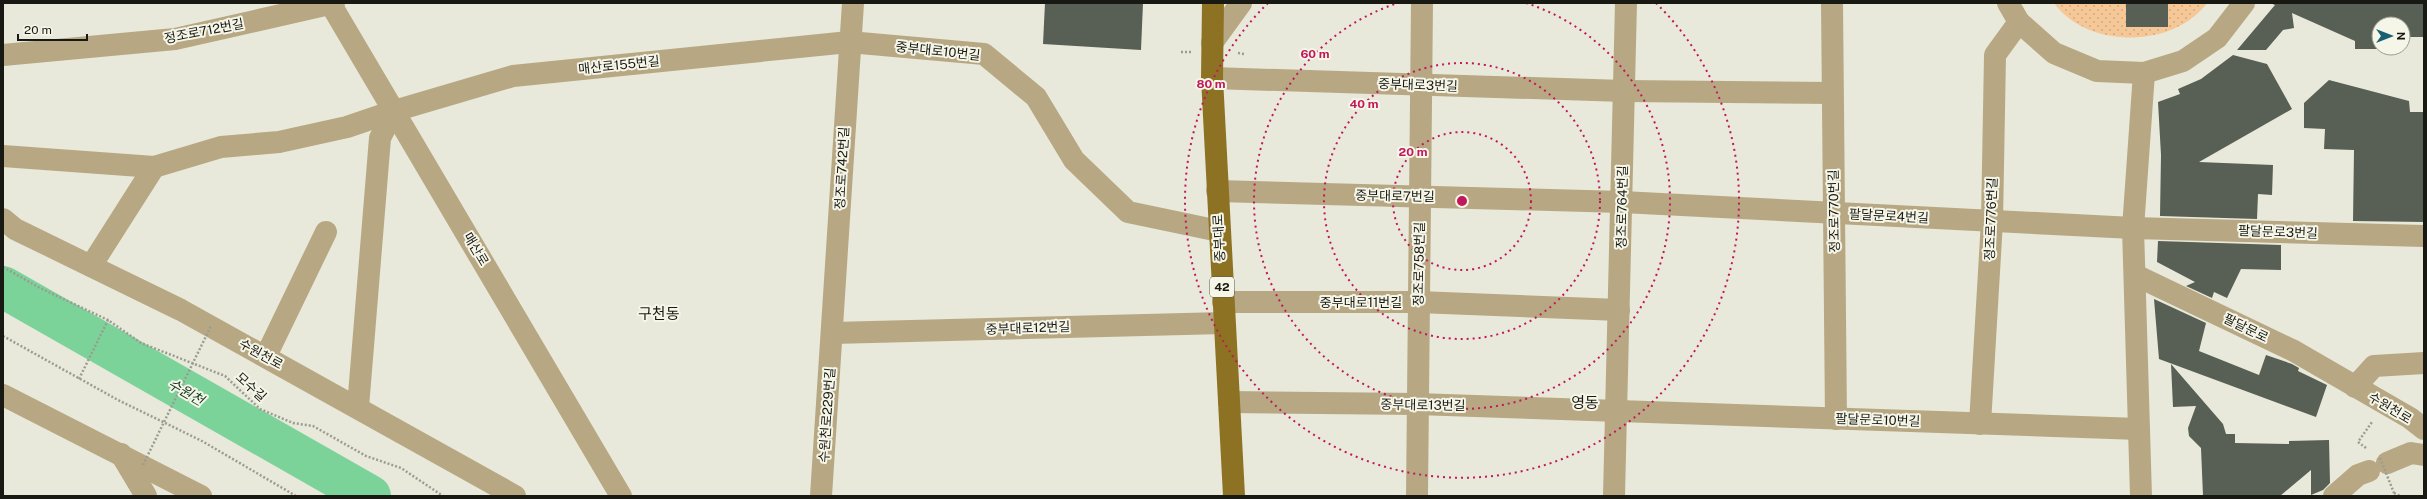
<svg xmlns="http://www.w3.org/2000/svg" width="2427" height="499" viewBox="0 0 2427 499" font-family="'Public Sans','Noto Sans KR',sans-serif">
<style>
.park{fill:url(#park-dots)}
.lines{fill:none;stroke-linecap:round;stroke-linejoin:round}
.river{stroke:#7cd39a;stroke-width:42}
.building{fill:#585f54}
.path{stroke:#9b9c91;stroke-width:2.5;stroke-dasharray:2 2;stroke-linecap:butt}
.minor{stroke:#b7a883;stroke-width:22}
.major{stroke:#8e7223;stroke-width:22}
.path-bridge{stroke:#9b9c91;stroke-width:2.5;stroke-dasharray:2 2;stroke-linecap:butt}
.ring{fill:none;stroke:#c2185b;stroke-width:2;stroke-dasharray:2 4}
.labels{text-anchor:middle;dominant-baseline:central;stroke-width:4;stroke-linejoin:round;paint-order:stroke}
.shield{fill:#f5f6e8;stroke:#5b5b54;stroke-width:1}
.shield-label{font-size:12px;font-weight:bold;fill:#191914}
.street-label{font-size:13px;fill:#191914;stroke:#f5f6e8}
.water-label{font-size:14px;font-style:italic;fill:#143922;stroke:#f5f6e8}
.quarter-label{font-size:15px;fill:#191914;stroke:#f5f6e8}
.centre{fill:#c2185b;stroke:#f5f6e8;stroke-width:2}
.ring-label{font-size:12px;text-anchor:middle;font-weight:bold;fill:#c2185b;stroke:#f5f6e8;stroke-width:4;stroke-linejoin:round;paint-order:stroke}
</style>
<defs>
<pattern id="park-dots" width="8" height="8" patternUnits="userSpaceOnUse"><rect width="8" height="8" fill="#f6c797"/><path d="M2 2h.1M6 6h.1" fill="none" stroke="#d2aa81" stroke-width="1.8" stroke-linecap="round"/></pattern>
</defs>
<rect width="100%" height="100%" fill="#e8e9db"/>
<path class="park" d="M2054 3H2207C2173 49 2087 49 2054 3Z"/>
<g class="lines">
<polyline class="river" points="3,287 370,496"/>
</g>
<g class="building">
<polygon points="1045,3 1143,3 1141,50 1043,44"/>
<rect x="2126" y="3" width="42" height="24"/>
<polygon points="2270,3 2424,3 2424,37 2403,37 2403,24 2379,24 2379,48 2382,49 2355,49 2355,41 2292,13 2294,28 2283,30 2266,50 2237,50 2275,5"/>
<polygon points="2233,55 2267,64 2292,109 2199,162 2273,165 2272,195 2258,194 2257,219 2160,216 2161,155 2158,102 2180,94 2178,89 2201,79"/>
<polygon points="2329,80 2409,101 2410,112 2424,112 2424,222 2353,221 2354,150 2324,149 2325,129 2304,128 2304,103"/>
<polygon points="2158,241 2281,245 2281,270 2241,269 2227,298 2214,292 2212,298 2186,286 2195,282 2157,262"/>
<polygon points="2154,299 2206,323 2199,351 2259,375 2266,355 2292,364 2299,368 2298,371 2327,385 2316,417 2159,359"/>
<polygon points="2171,364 2223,424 2226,434 2235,434 2235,443 2289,444 2289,441 2329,440 2330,483 2323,490 2311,495 2311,470 2280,496 2203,496 2201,448 2189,436 2188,428 2196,406 2173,407"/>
</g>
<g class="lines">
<g class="path">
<polyline points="1181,52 1191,52"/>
<polyline points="1238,53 1244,54"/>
<polyline points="3,267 40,288 108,320 141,343 225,376 260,409 293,423 313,426 366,456 401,468 443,496"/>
<polyline points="3,336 118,400 202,441 296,496"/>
<polyline points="79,379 108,320"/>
<polyline points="2366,448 2358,442 2372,422"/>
<polyline points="2394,493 2400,496"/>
</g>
<g class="minor">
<polyline points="330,3 621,496"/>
<polyline points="1832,3 1836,419"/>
<polyline points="2008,3 2019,22 2054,53 2097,71 2144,73 2183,61 2217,38 2244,3"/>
<polyline points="1212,43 1241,3"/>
<polyline points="3,55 175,39 334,3"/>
<polyline points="1212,78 1624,91 1832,93"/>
<polyline points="3,156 154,167 221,147 279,142 347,127 394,111 513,76 849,42 984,54 1036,97 1074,160 1128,212 1219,231"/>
<polyline points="1217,191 1622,202 2133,228 2424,236"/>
<polyline points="3,219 15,229 181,310 515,496"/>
<polyline points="91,266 154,167"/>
<polyline points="2135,275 2294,351 2410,418 2424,429"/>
<polyline points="1223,302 1418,302 1619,310"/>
<polyline points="833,333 1224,323"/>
<polyline points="266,356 326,232"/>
<polyline points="2355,387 2374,366 2424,363"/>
<polyline points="3,395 201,496"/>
<polyline points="1229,402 1417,404 2139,429"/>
<polyline points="358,407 380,138 394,111"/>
<polyline points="1980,424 1992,221 1995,55 2019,22"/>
<polyline points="121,454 146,496"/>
<polyline points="2387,463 2411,453 2424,455"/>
<polyline points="821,496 853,3"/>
<polyline points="1417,496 1422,3"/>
<polyline points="1614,496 1626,3"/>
<polyline points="2141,496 2133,228 2144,73"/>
<polyline points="2334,496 2358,475 2369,471"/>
</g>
<polyline class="major" points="1213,3 1212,78 1234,496"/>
<g class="path-bridge">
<polyline points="2380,458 2394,493"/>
<polyline points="143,465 211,326"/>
</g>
</g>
<g class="ring">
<circle cx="1462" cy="201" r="69"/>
<circle cx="1462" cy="201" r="138"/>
<path d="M1526 3A208 208 0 1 1 1398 3"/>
<path d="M1656 3A277 277 0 1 1 1268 3"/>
</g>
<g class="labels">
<rect class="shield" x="1210" y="277" width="24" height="20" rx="3"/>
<g class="shield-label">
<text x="1222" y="287">42</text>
</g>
<g class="street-label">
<text transform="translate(204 31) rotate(-11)">정조로712번길</text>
<text transform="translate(938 51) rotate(6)">중부대로10번길</text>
<text transform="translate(619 65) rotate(-6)">매산로155번길</text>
<text transform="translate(1418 85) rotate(2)">중부대로3번길</text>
<text transform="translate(842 168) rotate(-87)">정조로742번길</text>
<text transform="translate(1395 196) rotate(1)">중부대로7번길</text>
<text transform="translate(1622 207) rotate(-89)">정조로764번길</text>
<text transform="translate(1834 211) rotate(-91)">정조로770번길</text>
<text transform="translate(1889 216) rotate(3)">팔달문로4번길</text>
<text transform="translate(1991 219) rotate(-88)">정조로776번길</text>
<text transform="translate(2278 232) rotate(2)">팔달문로3번길</text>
<text transform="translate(1219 238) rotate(-93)">중부대로</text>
<text transform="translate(476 249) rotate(59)">매산로</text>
<text transform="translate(1419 264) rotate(-89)">정조로758번길</text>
<text x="1361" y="302">중부대로11번길</text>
<text transform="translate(1028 328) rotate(-2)">중부대로12번길</text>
<text transform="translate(2246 328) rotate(26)">팔달문로</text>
<text transform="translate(261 354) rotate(29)">수원천로</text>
<text transform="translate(251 387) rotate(42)">모수길</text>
<text transform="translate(1423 405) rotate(1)">중부대로13번길</text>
<text transform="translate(2390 408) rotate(31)">수원천로</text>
<text transform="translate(827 415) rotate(-86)">수원천로229번길</text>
<text transform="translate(1878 420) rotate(2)">팔달문로10번길</text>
</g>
<g class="water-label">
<text transform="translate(186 392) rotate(30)">수원천</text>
</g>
<g class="quarter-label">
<text x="659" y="313">구천동</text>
<text x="1585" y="402">영동</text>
</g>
</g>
<circle cx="1462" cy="201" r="6" class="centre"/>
<g class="ring-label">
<text x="1315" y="58">60 m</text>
<text x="1211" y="88">80 m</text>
<text x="1364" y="108">40 m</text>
<text x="1413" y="156">20 m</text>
</g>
<rect width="2427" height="499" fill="none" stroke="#191914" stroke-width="8"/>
<g transform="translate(2391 36) rotate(90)"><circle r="19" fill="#f5f6e8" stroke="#9d9e93"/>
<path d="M0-3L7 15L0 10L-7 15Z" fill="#1b6072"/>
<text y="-6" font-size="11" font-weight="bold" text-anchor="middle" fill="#191914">N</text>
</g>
<path d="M18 34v6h69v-6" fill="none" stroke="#191914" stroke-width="2"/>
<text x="24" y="34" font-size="12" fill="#191914" stroke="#f5f6e8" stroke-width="3" paint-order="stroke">20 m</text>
</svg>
